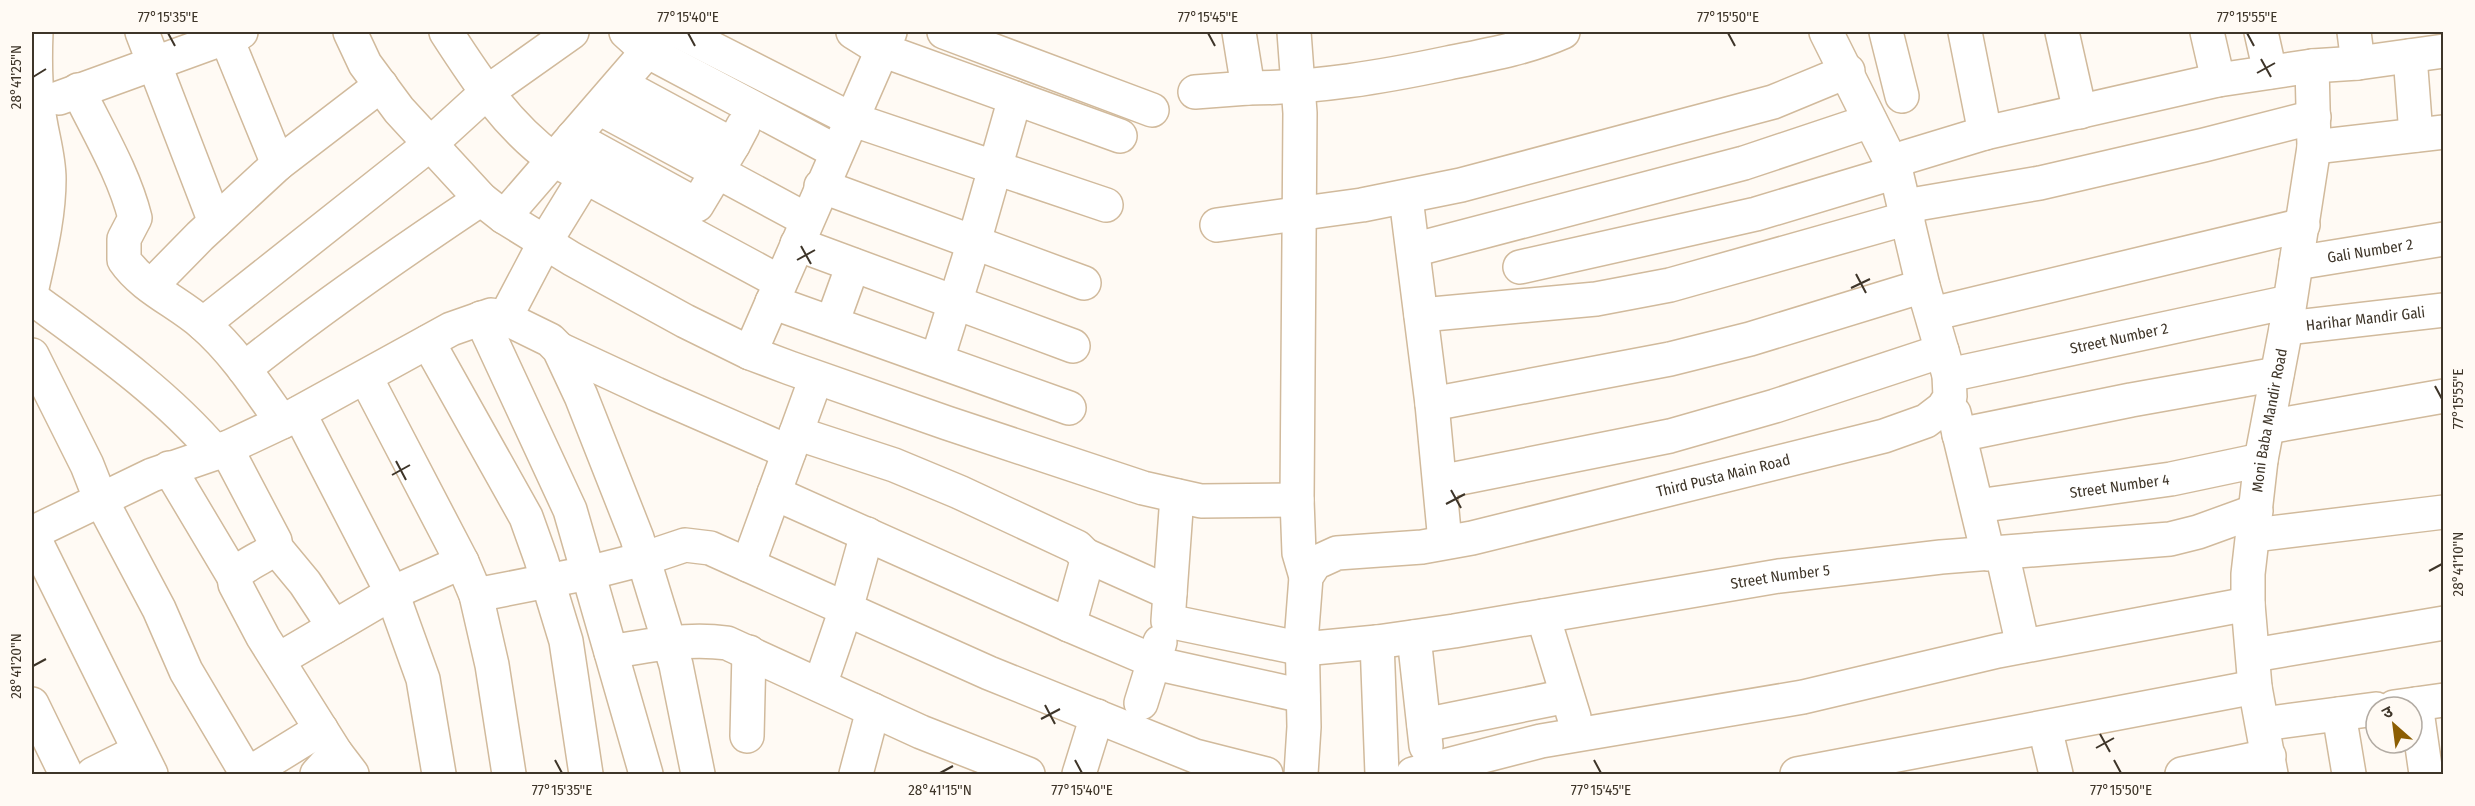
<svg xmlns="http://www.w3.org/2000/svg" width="2475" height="806" viewBox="0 0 2475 806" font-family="'Fira Sans Condensed','Noto Sans Devanagari',sans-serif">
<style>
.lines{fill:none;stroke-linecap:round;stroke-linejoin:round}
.minor-casing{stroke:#d1ba9c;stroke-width:36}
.minor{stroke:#fff;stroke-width:33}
.ticks{fill:none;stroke:#3e3529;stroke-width:2}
.labels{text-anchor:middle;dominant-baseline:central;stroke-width:6;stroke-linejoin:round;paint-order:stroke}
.street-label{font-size:15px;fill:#3e3529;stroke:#fffaf4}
.neatline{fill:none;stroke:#3e3529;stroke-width:2}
.ticks-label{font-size:15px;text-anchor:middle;fill:#3e3529}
</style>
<rect width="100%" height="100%" fill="#fffaf4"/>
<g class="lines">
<g class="minor-casing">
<g id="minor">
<polyline points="142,32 215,222"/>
<polyline points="224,32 278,164"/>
<polyline points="350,32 365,64 399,110 481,199 504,217 572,259 685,321 750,353 790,368 947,423 1143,488 1201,501 1297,500"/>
<path d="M446 32C477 80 507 126 554 160L780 282"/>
<polyline points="626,32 647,51 837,152"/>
<polyline points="680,32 851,119 1106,205"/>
<polyline points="853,32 882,50 1120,136"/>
<polyline points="944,32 1152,110"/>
<path d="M1239 32 1248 88C1316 88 1382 77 1448 63 1488 55 1527 48 1563 32"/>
<polyline points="1294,32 1300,113 1297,500 1299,553 1306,577"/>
<polyline points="1886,32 1902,96"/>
<polyline points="1965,32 1985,133"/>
<polyline points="2062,32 2080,112"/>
<polyline points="2207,32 2218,80"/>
<polyline points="2261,32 2270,72"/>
<polyline points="2354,32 2358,63"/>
<polyline points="2410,56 2416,135"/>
<polyline points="620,84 733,145 743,126"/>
<path d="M78 90C98 131 124 174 135 218L124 239V260C143 288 178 302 203 324 235 352 258 388 282 422"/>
<polyline points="1195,92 1248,88"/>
<polyline points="59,98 241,32"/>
<polyline points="599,108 807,220"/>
<polyline points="573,137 697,205 733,145"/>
<polyline points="2314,147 2444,132"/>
<polyline points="1896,172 1899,162 1906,157 1985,133 2218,80 2312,66 2358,63 2444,51"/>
<polyline points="821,186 1084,283"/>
<polyline points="1406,198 1432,404 1445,542"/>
<polyline points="1905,206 2040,183 2204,145 2314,117"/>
<polyline points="504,217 664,32"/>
<polyline points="1217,225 1362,205 1461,185 1773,102 1848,71"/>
<polyline points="797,244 1073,346"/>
<polyline points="1413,250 1744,163 1870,121"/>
<path id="s1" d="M2296 263 2444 239"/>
<polyline points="1520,267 1756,214 1896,172"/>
<polyline points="151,286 200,236 278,164 381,85"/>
<path d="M32 288C40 252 49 216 49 179 49 154 40 130 38 106 35 81 35 56 36 32"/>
<path d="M32 298C96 345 164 392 216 453"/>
<polyline points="772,302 1069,408"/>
<polyline points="1932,314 2303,225"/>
<polyline points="1421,315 1596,299 1670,285 1908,218"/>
<polyline points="481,318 570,510 646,774"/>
<polyline points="505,318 545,242 585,177"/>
<polyline points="832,323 853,265"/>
<polyline points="203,324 429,145 486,93 572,32"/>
<path id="s2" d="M2286 328 2444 310"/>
<polyline points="428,342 526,517 541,559 566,641 586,774"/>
<polyline points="559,349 656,394 789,452"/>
<polyline points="750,353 890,32"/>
<polyline points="32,355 87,465 100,498 159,609 186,671 247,774"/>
<polyline points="937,360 974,242 1015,98"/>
<path d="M244 369C320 308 400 253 481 199"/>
<path id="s3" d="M1949 375 2289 302"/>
<polyline points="366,378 462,562 476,595 492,665 509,774"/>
<polyline points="1432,404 1670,359 1750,339 1923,286"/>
<polyline points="299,413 392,593 423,679 439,774"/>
<polyline points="1954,413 1988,554"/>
<polyline points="2268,427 2444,396"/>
<polyline points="796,433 894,465 959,492 1077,547 1085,555 1086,564 1069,625"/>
<polyline points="1959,435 2131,400 2277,374"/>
<path d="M226 448 275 541 276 548C263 558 243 564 234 577L235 584 263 637 336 753 352 774"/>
<polyline points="169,468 234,577"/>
<polyline points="1440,482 1670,436 1775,406 1942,351"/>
<polyline points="774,493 1069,625 1163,665 1303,696"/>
<path id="s4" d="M1177 496 1168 621 1303 649 1377 642 1454 631 1779 576 1941 557 2170 539 2198 532 2256 511"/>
<path id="s5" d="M1977 506 2171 479 2261 460"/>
<polyline points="32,533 152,475 216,453 282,422 451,329 491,315 505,318 550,340 559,349 581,396 637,538 676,665 698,774"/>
<polyline points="32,534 151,774"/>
<polyline points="2254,535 2444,512"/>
<polyline points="276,548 305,583 334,627"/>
<polyline points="2002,553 2023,646"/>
<polyline points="1085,555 1170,593"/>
<polyline points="748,565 816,378"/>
<polyline points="476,595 588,573 643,559 685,545 710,548 989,673 1195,756 1266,774"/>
<polyline points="1543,616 1574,717"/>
<polyline points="1414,637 1426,746"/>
<polyline points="1377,642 1382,774"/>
<path d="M611 652C650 645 688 638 727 643L921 732 1028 774"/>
<polyline points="2254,655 2444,623"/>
<polyline points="278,660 392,593 462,562"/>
<polyline points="820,685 846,609 867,534"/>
<polyline points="1141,703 1160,642"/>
<polyline points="32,704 66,774"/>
<polyline points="2416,704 2426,774"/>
<polyline points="2394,707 2444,700"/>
<polyline points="2339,714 2349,774"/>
<polyline points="2263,724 2376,709"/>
<polyline points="1424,725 1567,696"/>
<polyline points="2045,728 2056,774"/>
<polyline points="747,736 749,652"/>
<polyline points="93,774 139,751"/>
<polyline points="248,774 321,729"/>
<polyline points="317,774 336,753"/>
<polyline points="856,774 873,710"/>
<polyline points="1079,774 1097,716"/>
<path id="s6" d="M1301 774 1304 727 1302 629 1306 577 1315 563 1337 553 1422 547 1472 538 1884 436 1926 421 1943 408 1950 397 1949 375 1923 286 1896 172 1826 32"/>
<polyline points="1413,774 1541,741 1803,697 1998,651 2248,604"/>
<polyline points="1797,774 2255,687"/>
<polyline points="2182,774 2269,756"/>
<path id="s7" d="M2271 774 2255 687 2248 604V574L2261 460 2286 328 2314 147 2312 66"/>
</g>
</g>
<use href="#minor" class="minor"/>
</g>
<path class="ticks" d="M168 33 175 46M688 33 695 46M1208 33 1215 46M1728 33 1735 46M2247 33 2254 46M2261 59 2271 77M2257 73 2275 63M33 77 46 69M801 246 811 264M797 260 815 250M1856 274 1866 293M1851 288 1870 279M2435 386 2442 399M396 461 406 480M392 475 410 465M1451 490 1461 508M1446 504 1465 494M2429 571 2442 564M33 666 46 659M1045 705 1055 724M1041 719 1060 709M2100 734 2110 752M2096 748 2114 738M555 760 562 773M1075 760 1082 773M1594 760 1601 773M2114 760 2121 773M940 773 953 766"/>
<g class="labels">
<g class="street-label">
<text stroke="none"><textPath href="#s1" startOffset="75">Gali Number 2</textPath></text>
<text stroke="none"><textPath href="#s2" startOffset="80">Harihar Mandir Gali</textPath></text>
<text stroke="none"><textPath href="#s3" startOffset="174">Street Number 2</textPath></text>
<text stroke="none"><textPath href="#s7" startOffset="357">Moni Baba Mandir Road</textPath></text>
<text stroke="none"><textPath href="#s6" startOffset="633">Third Pusta Main Road</textPath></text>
<text stroke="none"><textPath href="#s5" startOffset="144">Street Number 4</textPath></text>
<text stroke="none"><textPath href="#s4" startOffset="746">Street Number 5</textPath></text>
</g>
</g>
<rect width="2475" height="806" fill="none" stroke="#fffaf4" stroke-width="66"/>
<g transform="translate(2394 725) rotate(332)"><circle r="28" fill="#fffaf4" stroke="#b2aba3" stroke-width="1.5"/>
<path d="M0-4.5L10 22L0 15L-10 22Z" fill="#8c5e03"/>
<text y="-9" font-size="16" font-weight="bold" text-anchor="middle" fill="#3e3529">उ</text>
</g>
<rect x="33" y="33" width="2409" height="740" class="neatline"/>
<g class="ticks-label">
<text x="168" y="22">77°15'35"E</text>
<text x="688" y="22">77°15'40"E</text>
<text x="1208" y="22">77°15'45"E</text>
<text x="1728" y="22">77°15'50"E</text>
<text x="2247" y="22">77°15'55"E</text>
<text transform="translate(16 77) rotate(-90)" y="5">28°41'25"N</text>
<text transform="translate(2458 399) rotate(-90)" y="5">77°15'55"E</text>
<text transform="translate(2458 564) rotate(-90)" y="5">28°41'10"N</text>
<text transform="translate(16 666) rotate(-90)" y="5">28°41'20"N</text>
<text x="562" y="795">77°15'35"E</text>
<text x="940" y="795">28°41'15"N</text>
<text x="1082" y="795">77°15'40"E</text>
<text x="1601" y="795">77°15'45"E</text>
<text x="2121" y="795">77°15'50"E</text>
</g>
</svg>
